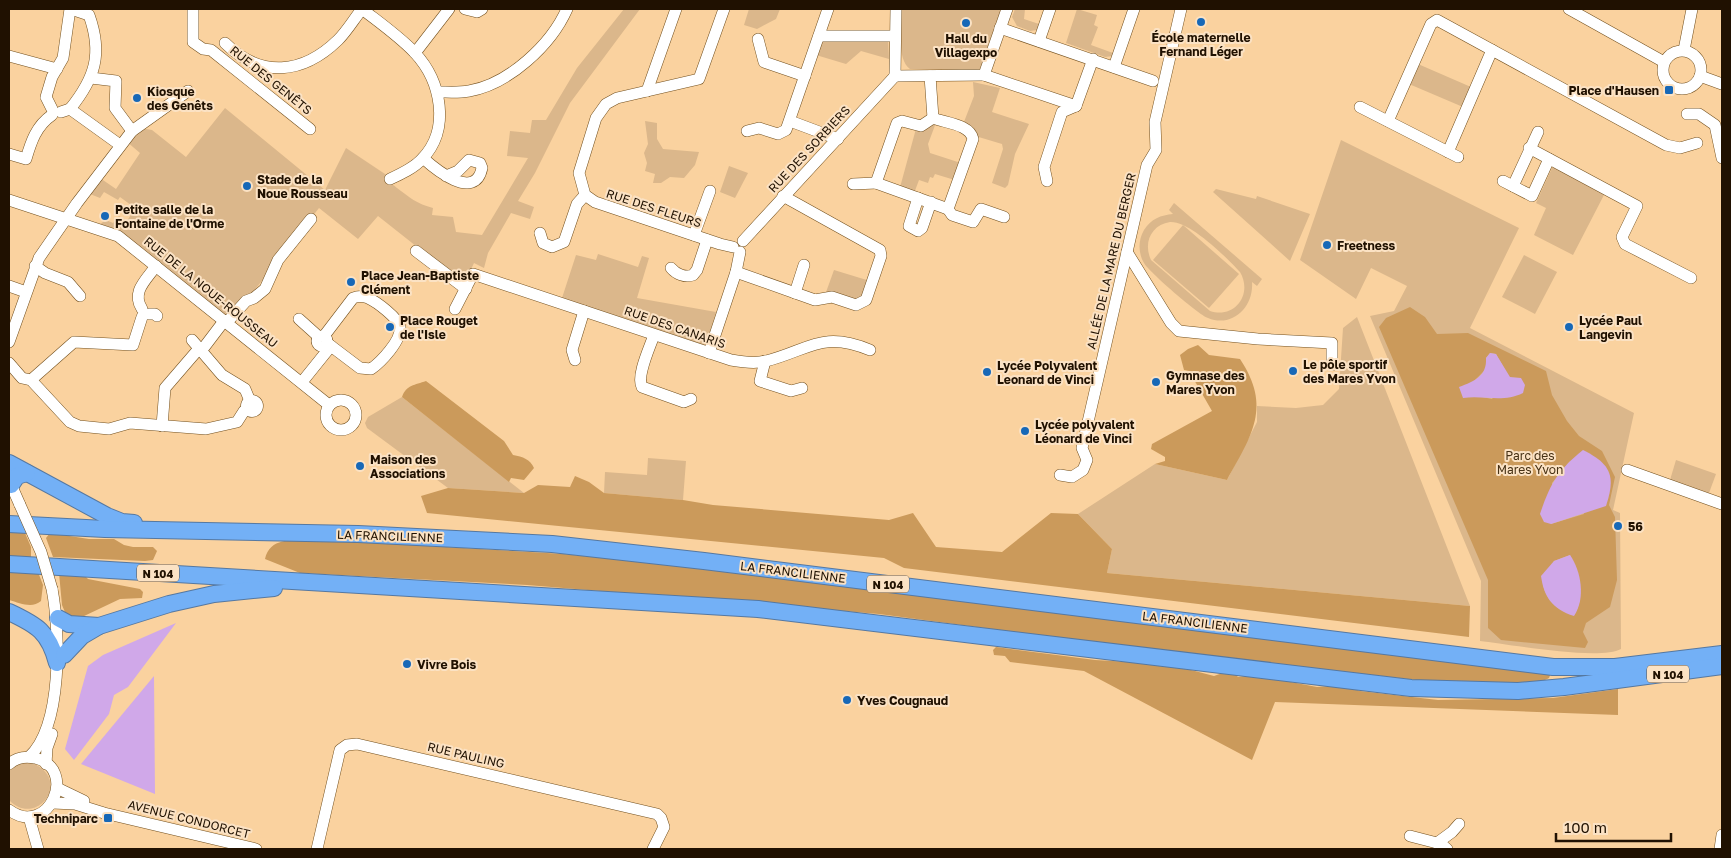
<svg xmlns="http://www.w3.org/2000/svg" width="1731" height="858" viewBox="0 0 1731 858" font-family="'Golos Text',sans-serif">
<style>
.green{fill:#dbb78b;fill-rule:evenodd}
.forest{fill:#cb9a5b;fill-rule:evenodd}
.water{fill:#d0a8e9}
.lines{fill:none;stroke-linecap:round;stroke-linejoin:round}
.minor-casing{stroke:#73501e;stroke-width:12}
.highway-casing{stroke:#5678a0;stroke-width:18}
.minor{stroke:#fff;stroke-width:11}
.highway{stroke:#73b0f6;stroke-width:16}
.minor-bridge-casing{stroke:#73501e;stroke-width:12;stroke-linecap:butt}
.minor-bridge{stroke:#fff;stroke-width:11}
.poi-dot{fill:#1768b7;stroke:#fbe2c4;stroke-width:2}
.labels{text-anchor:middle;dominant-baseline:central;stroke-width:4;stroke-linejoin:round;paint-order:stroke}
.shield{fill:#fbe2c4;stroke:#62503c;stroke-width:1}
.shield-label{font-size:11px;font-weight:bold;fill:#201101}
.poi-label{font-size:12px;font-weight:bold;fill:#201101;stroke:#fbe2c4;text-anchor:start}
.street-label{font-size:12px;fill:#201101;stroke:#fbe2c4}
.park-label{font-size:12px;fill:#463115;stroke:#fbe2c4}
</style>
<rect width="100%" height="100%" fill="#fad29f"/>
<g class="green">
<path d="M624 9H640L570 103 535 173 518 201 534 207 530 219 511 213 488 253 484 268 474 263 464 284 378 216 358 239 319 208 246 301 227 317 119 230 100 224 106 220 113 223 119 216 127 221 135 208 120 197 118 200 104 192 100 198 90 194 100 178 116 189 140 153 126 141 140 128 152 130 186 157 225 108 325 190 346 148 385 174C385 184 391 182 397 188 409 197 417 204 433 208L432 215 453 217 456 232 482 235 528 158 507 156 510 131 530 133 532 120H546L577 68Z"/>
<polygon points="749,9 780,9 776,19 757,29 744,25"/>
<path d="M902 9H1001L980 69 976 70 910 69C896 59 902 25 902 9Z"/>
<polygon points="1015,9 1025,9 1024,19 1039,24 1037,30 1030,31 1017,26 1012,17"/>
<polygon points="1077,9 1097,15 1094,25 1098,27 1091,45 1113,53 1113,56 1105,57 1066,43"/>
<polygon points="888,40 889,59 861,51 846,64 816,55 823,41"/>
<polygon points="1418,64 1471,87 1463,107 1409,84"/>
<polygon points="973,82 1000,88 992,112 1029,124 1015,154 1008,185 1005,188 992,183 1003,149 1002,144 972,135 962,127 974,96"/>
<polygon points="937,120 928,144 930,153 964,164 958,181 935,174 933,178 930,177 928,183 919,180 913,196 899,191 917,125"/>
<polygon points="645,121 657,123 657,139 663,149 699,152 695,165 684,178 670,177 661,183 653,183 655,174 645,171 647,163 644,153 648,144"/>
<path d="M1341 140 1519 228 1470 328 1634 413 1613 510 1620 513 1621 649C1599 661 1508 644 1480 641L1481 581 1370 316 1394 311 1407 286 1371 268 1356 299 1300 260Z"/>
<polygon points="729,166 748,173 735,198 720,192"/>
<polygon points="1552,168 1555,168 1605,193 1573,255 1534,235 1546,208 1536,203"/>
<polygon points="1216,189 1256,199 1257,196 1310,214 1290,261 1213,192"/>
<path d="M1174 203 1262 279 1257 286 1252 282C1254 307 1232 328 1208 318 1199 315 1148 271 1144 263 1138 253 1138 240 1144 230 1151 219 1161 215 1173 214L1169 210ZM1170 222C1190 221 1226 257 1240 272 1253 294 1235 319 1210 311L1151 260C1143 243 1151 225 1170 222Z"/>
<polygon points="1183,225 1239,274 1209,308 1153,260"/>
<polygon points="598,254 638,267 642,256 649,258 637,298 716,312 705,347 562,298 576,255 596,260"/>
<polygon points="1524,255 1557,272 1535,314 1502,297"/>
<polygon points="834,270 870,281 861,301 825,295"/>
<polygon points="1357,317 1470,606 1107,573 1112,549 1078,514 1155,464 1227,480 1257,422 1257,406 1296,408 1323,405 1339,389 1343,328"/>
<polygon points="402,397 524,493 448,488 367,428 365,423 368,417"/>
<polygon points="648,458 686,461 683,500 604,493 605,472 647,475"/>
<polygon points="1676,460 1716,474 1709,493 1670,480"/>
<path d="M30 762C75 779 36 829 9 800V771L20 763Z"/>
</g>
<g class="forest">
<path d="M1410 307 1425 317 1437 334 1468 333 1546 371 1552 395 1567 421 1579 436 1602 451 1615 477 1609 505 1615 517 1617 580 1610 607 1586 623 1583 632 1588 642 1585 648 1501 640 1488 628V580L1379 327 1386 318ZM1490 353 1496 354 1509 377 1492 399 1477 396 1472 383 1486 369V358ZM1570 461 1584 514 1551 524 1552 483ZM1570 555C1576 574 1586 597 1574 615 1558 611 1547 601 1543 585L1554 561Z"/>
<path d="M1198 345 1209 355 1240 359C1272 407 1252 435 1227 480L1155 464 1165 461V457L1151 449 1152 444 1212 411 1189 371 1184 370 1180 355 1188 349Z"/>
<path d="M426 381 504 441 513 455C523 457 530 459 534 468L524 480 511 478 509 482 402 397C406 385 415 385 426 381Z"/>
<polygon points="575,476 589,482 604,493 683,500 713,505 889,520 913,513 936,547 1002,552 1051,513 1078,514 1112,549 1107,573 1470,606 1469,637 904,568 884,558 427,513 421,496 448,488 524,493 538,485 570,487"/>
<polygon points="9,529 25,533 31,547 31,557 9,556"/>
<polygon points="50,533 89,539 114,539 124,545 133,547 153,547 157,551 153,560 145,561 53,557 46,538"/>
<path d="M311 539 564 554 701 568 1552 670 1549 678 1539 683 1459 685 1097 643 879 614 527 585 300 573 265 559C270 537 291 541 311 539Z"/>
<path d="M9 570 38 572 43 585 41 601C32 609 20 603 9 600Z"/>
<polygon points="59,573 84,575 88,579 140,589 143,592 142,598 120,599 82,617 67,617 62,605"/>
<polygon points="996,647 1095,660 1148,663 1191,670 1214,676 1231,670 1238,677 1255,675 1317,687 1345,685 1360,691 1438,700 1553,698 1618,689 1618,715 1275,702 1252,760 1084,671 1010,662 1005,656 994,655 993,650"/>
</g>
<g class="water">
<path d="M1490 353 1496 354 1510 377 1521 378 1525 385 1523 393C1503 403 1484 395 1463 398L1459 387C1475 381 1487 376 1486 358Z"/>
<path d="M1583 450C1611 464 1616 476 1606 506L1551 524 1544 522 1540 514C1550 484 1558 470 1583 450Z"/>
<path d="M1570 555C1581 571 1586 598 1574 616 1552 609 1544 597 1541 576L1554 561Z"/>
<polygon points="176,623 128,687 114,695 109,714 74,760 65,749 88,666 103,655"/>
<polygon points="154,676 155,794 81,764"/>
</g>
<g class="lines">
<g class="minor-casing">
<g id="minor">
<polyline points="193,9 193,42 203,49 211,50 310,129"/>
<path d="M362 9C380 23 400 37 415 53 441 81 451 129 422 159 414 168 401 174 390 179"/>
<polyline points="465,9 477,12 482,9"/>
<polyline points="724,9 699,79 617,98 606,104 596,118 579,173 585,195 595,202 720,244 733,247"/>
<polyline points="1569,9 1664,62"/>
<polyline points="1000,28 1153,81"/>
<polyline points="819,36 895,36"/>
<polyline points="758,39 764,62 805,76"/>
<polyline points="1039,41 1050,9"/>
<path d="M225 43C261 79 303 74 338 40 347 31 354 19 362 9"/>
<polyline points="1684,50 1692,9"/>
<circle cx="1682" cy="70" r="19"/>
<polyline points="415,53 449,9"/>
<polyline points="9,56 57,69"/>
<polyline points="1114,67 1134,9"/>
<polyline points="984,75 1076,106"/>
<polyline points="895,76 984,75 1007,9"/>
<polyline points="895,76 896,9"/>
<polyline points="930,76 933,118"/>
<polyline points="1700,76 1722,84"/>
<polyline points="91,78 116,81 115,108 132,131"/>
<polyline points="647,91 676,9"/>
<path d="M438 92C448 92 459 93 469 91 509 84 551 45 567 9"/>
<polyline points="1360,107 1458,157"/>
<polyline points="52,109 46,97 52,77 63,58 70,9"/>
<path d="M70 109C95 78 103 54 89 15L71 9"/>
<polyline points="61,112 70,109 120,145"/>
<polyline points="1687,114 1699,114 1715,125 1722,158"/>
<path d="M933 118C945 123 970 124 973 139L948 209 876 183 897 123 902 121 921 126Z"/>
<polyline points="790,121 838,139"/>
<polyline points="1388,121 1431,24 1437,20 1666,145 1680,148 1697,143"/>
<polyline points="747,131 759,128 778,134 786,130 828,9"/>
<polyline points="1529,148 1637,206 1622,237 1625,244 1691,278"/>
<polyline points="1448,152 1492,50"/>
<path d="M9 154 26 159C31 142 36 126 52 115"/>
<path d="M423 158C435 169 475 202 482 168L480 163 469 160 458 171 446 176"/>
<polyline points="1047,181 1044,167 1062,112 1076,106 1093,59"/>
<polyline points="1503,181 1532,196 1549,159"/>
<polyline points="853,184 876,183"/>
<polyline points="1513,186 1538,132"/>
<polyline points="918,198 909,226 918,231 922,228 931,202"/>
<polyline points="9,200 118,236 329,405"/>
<polyline points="948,209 952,215 973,222 981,209 1004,217"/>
<polyline points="540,233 543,243 552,247 564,242 577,204 585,195"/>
<polyline points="694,235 710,191"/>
<polyline points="743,241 895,76"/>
<polyline points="416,251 466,289"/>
<polyline points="1127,252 1171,323 1179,331 1258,339 1332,343 1332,365"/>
<polyline points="35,266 45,273 68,282 80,296"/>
<path d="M671 268C676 274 685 278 693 275L697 270 707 240"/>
<polyline points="736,272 815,300 832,297 856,305 866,300 881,256 880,250 783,196"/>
<polyline points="9,286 26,292"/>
<polyline points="795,293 804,265"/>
<path d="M142 309C131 292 146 280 156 266"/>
<path d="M455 309 473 274 731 360C742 362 755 364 766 361 809 350 822 330 870 350"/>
<polyline points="149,314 155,314 157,316"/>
<polyline points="299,319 319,337"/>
<path d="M654 335C650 347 636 376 642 387L684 402 691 399"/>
<circle cx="322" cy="341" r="5"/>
<path d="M324 336 353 298C358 296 363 296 368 298 377 302 398 318 400 327 402 340 381 362 371 369L360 368 327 343"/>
<polyline points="192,340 222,375 245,389 250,401"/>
<polyline points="9,342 39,258 77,203 132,131 188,91"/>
<polyline points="709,353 736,272 740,252"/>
<polyline points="575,360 572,350 584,311"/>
<polyline points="765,361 760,381 791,391 802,388"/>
<polyline points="9,363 22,378 31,380 70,422 79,426 109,429 130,423 206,429 237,422 244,411 247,409"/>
<polyline points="31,380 74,342 133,345 142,317"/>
<polyline points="302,382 331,346"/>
<circle cx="341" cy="415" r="15"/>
<circle cx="252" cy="406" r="5.5"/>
<polyline points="162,426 165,388 196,352 205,346 224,321 229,320 246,301 254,298 265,289 278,260 311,219"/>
<polyline points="1627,470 1722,504"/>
<polyline points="1060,475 1072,477 1083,470 1087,460 1082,448 1147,165 1156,150 1155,122 1181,9"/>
<polyline points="9,480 20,505"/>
<path d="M29 757C63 726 60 631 52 589"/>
<path d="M9 764C16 758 25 756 35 758 79 768 49 839 9 810"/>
<polyline points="46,764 47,748 52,734"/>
<polyline points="57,788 84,801"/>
<polyline points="53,803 75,804 104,813 256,849"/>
<polyline points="29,817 38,849"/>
<polyline points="1410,836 1441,844 1447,849"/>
<polyline points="1437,843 1452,832 1459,824"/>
<polyline points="317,849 340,750 347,745 357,744 657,814 661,818 664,827 653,849"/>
<polyline points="1720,849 1722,835"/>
</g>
</g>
<g class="highway-casing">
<g id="highway">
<polyline points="9,463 107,516 122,522 134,523"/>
<polyline points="11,485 17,476 27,473"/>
<polyline points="9,524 105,529 358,534 552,544 704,561 1553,667 1615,667 1722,654"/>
<polyline points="9,564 758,609 1411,688 1518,691 1564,687 1722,666"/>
<path d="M9 612C37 625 49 632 57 663"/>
<polyline points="58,618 69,624 99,626"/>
<polyline points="64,655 82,636 99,626 169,604 214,594 274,588"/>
</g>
</g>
<use href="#minor" class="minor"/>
<use href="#highway" class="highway"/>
<g class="minor-bridge-casing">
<polyline id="minor-bridge" points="20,505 41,552 52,589"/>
</g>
<use href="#minor-bridge" class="minor-bridge"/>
</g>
<g class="poi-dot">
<circle cx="1201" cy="22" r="5"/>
<circle cx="966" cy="23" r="5"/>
<rect x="1664" y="85" width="10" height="10" rx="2.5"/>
<circle cx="137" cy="98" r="5"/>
<circle cx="247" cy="186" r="5"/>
<circle cx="105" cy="216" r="5"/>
<circle cx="1327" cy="245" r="5"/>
<circle cx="351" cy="282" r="5"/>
<circle cx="390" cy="327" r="5"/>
<circle cx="1569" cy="327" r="5"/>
<circle cx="1293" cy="371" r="5"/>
<circle cx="987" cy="372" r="5"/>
<circle cx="1156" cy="382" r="5"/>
<circle cx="1025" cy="431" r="5"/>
<circle cx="360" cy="466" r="5"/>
<circle cx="1618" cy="526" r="5"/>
<circle cx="407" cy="664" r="5"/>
<circle cx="847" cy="700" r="5"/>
<rect x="103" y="813" width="10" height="10" rx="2.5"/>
</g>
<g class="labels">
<g class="shield">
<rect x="137" y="564.5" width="42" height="17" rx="4"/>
<rect x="867" y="575.5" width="42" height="17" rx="4"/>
<rect x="1647" y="665.5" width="42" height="17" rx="4"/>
</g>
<g class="shield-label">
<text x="158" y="573">N 104</text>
<text x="888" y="584">N 104</text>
<text x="1668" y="674">N 104</text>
</g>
<g class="poi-label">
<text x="1201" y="37" text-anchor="middle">École maternelle<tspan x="1201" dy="14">Fernand Léger</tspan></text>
<text x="966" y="38" text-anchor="middle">Hall du<tspan x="966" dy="14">Villagexpo</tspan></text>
<text x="1659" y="90" text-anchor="end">Place d'Hausen</text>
<text x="147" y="91">Kiosque<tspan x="147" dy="14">des Genêts</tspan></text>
<text x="257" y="179">Stade de la<tspan x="257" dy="14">Noue Rousseau</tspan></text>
<text x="115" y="209">Petite salle de la<tspan x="115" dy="14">Fontaine de l'Orme</tspan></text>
<text x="1337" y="245">Freetness</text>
<text x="361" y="275">Place Jean-Baptiste<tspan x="361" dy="14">Clément</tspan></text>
<text x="400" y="320">Place Rouget<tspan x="400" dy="14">de l'Isle</tspan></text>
<text x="1579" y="320">Lycée Paul<tspan x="1579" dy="14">Langevin</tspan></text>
<text x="1303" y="364">Le pôle sportif<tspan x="1303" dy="14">des Mares Yvon</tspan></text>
<text x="997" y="365">Lycée Polyvalent<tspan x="997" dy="14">Leonard de Vinci</tspan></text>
<text x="1166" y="375">Gymnase des<tspan x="1166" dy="14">Mares Yvon</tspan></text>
<text x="1035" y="424">Lycée polyvalent<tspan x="1035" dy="14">Léonard de Vinci</tspan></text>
<text x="370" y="459">Maison des<tspan x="370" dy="14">Associations</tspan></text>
<text x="1628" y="526">56</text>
<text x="417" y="664">Vivre Bois</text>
<text x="857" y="700">Yves Cougnaud</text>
<text x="98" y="818" text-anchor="end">Techniparc</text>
</g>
<g class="street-label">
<text transform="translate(271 80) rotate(39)">RUE DES GENÊTS</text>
<text transform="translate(809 149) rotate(-47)">RUE DES SORBIERS</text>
<text transform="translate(654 208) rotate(18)">RUE DES FLEURS</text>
<text transform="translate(1111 261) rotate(-77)">ALLÉE DE LA MARE DU BERGER</text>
<text transform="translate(211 292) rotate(39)">RUE DE LA NOUE-ROUSSEAU</text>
<text transform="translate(675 327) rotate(19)">RUE DES CANARIS</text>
<text transform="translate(390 536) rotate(2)">LA FRANCILIENNE</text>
<text transform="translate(793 572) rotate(7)">LA FRANCILIENNE</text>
<text transform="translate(1195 622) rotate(7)">LA FRANCILIENNE</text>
<text transform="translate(466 755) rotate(13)">RUE PAULING</text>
<text transform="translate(189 819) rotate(14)">AVENUE CONDORCET</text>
</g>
<g class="park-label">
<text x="1530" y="455">Parc des<tspan x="1530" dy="14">Mares Yvon</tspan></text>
</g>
</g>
<rect width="1731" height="858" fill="none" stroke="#201101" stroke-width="20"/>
<path d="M1556 833v8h115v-8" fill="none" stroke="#201101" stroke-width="2.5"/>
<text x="1564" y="833" font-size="15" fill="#201101" stroke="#fbe2c4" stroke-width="4" paint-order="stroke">100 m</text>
</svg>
